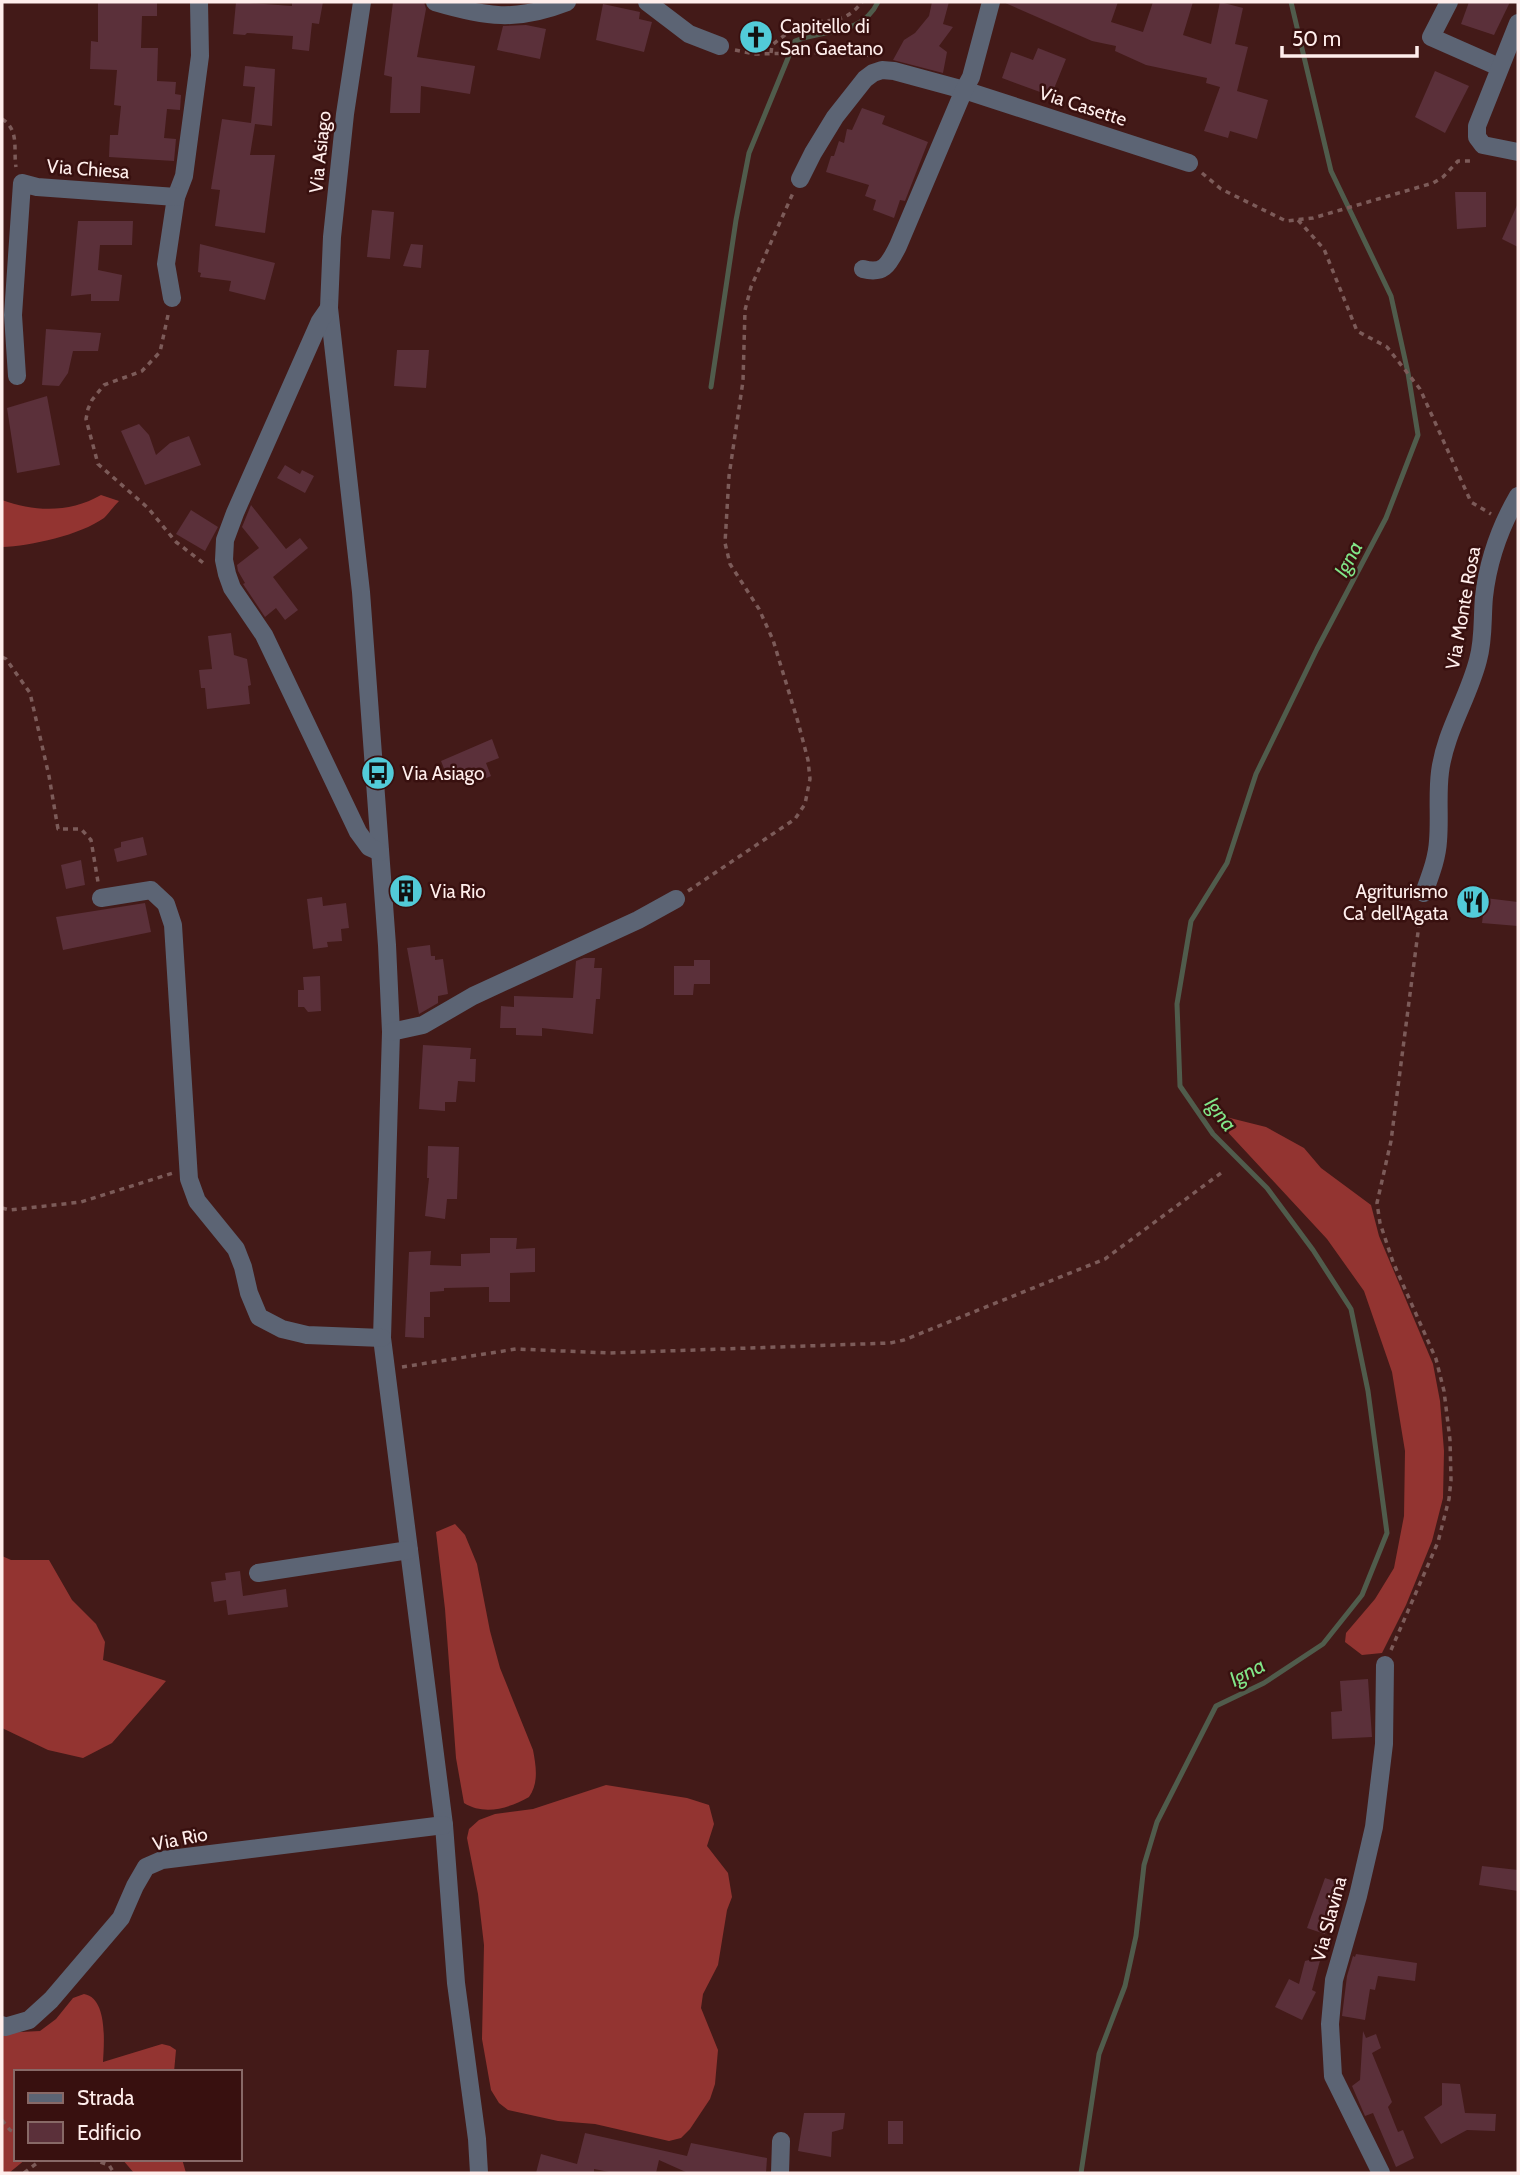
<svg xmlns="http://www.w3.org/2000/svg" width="1520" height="2175" viewBox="0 0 1520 2175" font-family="Cabin,sans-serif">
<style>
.forest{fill:#933431}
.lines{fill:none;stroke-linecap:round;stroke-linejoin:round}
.stream{stroke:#505c4c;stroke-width:5}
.building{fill:#5b303a}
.path{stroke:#7c5b59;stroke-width:3.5;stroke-dasharray:5 5;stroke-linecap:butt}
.minor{stroke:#5c6474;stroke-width:18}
.labels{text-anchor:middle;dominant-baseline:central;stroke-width:5;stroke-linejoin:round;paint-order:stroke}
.poi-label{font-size:19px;fill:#ffeeec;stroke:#38100f;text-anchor:start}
.street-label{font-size:19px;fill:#ffeeec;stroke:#38100f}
.water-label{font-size:21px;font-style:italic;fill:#81e588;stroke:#38100f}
</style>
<rect width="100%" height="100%" fill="#431a18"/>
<g class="forest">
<path d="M101 495 119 501C114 506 109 513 104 518 80 535 31 546 2 547V500C35 512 70 513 101 495Z"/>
<polygon points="1210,1113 1266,1127 1304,1148 1321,1168 1371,1205 1379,1236 1433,1364 1440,1401 1444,1451 1443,1498 1432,1541 1406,1605 1382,1653 1362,1655 1345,1642 1346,1633 1375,1599 1394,1568 1404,1516 1405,1451 1392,1372 1364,1291 1327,1239"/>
<path d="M455 1524 465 1535 477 1564 490 1631 500 1668 533 1750C536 1766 539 1783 529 1797 509 1808 485 1816 464 1803L456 1758 445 1609 436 1532Z"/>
<polygon points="2,1556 11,1560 49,1560 72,1600 96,1624 105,1642 103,1660 166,1681 112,1743 83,1758 48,1750 2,1728"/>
<polygon points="606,1785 687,1798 709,1805 714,1824 707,1846 728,1873 732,1897 727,1910 718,1965 703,1994 701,2008 718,2050 715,2084 710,2099 690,2129 681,2138 669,2141 595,2124 558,2121 508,2110 499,2103 491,2090 482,2039 484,1945 478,1894 467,1838 469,1829 479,1820 495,1814 533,1809"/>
<path d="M84 1994C108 1998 104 2044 103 2062L162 2044 170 2046 176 2050 174 2072H16V2159H26L9 2173H2V2033L40 2031 56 2019 73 1998Z"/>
<polygon points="122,2159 182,2159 186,2173 134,2173"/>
</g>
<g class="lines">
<g class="stream">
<path d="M711 387 736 220 749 153 795 41C826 29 862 35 878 2"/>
<polyline points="1081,2173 1099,2054 1125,1986 1136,1936 1144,1865 1157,1822 1216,1706 1264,1683 1323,1644 1362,1595 1387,1533 1368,1391 1351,1309 1313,1250 1267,1188 1213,1134 1180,1086 1177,1004 1191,921 1227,863 1256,774 1317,649 1386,518 1418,435 1408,373 1391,296 1331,171 1291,2"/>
</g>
</g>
<g class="building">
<polygon points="98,2 157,2 157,16 142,16 141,48 158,48 157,81 176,82 175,94 181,95 180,110 167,109 164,138 176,139 174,161 109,157 110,135 118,135 121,106 114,105 117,70 90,69 91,41 98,42"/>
<polygon points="236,2 292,6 292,2 323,2 319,24 312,23 309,51 292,49 293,36 247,33 245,35 233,34"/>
<polygon points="393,2 424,2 426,9 417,57 475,66 470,94 421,86 420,113 390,113 392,77 384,75"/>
<polygon points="932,2 949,2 943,24 953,27 939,46 947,52 943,73 893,60 904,40 915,33 929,16"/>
<polygon points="1003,2 1118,2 1111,22 1143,32 1153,2 1193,2 1183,35 1211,44 1220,2 1243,8 1235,44 1248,47 1237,91 1268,100 1257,139 1230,131 1228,138 1204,131 1220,87 1206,83 1207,78 1146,65 1115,51 1116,46 1092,41"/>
<polygon points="1469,2 1510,2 1494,35 1461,24"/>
<polygon points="603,4 640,12 639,19 652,22 644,52 596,40"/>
<polygon points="526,25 546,29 540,59 497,50 503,26"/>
<polygon points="1038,48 1066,59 1051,96 1002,78 1011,52 1033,60"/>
<polygon points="245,66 275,69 272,126 255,124 250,155 275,155 265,233 215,226 220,190 211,189 222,119 251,123 255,87 243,86"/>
<polygon points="1435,71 1469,86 1445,133 1415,117"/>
<polygon points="862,108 885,116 882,124 928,142 905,201 900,200 894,218 873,210 876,200 865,196 869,185 826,172 831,156 834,156 839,141 844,143 847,129 852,130"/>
<polygon points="1455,192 1486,192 1486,227 1457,229"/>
<polygon points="1518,203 1518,247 1502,239"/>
<polygon points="372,210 394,212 390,259 367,257"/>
<polygon points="78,221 133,221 132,245 100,245 98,270 122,275 119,301 91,301 91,294 71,296"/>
<polygon points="200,244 275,263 265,300 229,291 231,281 200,277 201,273 198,272"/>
<polygon points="411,244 423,245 421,268 403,266"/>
<polygon points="46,329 101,333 98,351 73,351 68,373 59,386 42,385"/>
<polygon points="397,350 429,350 426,388 394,386"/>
<polygon points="47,396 60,465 17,473 7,408"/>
<polygon points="139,424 149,435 156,455 170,443 189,436 201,465 145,485 121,431"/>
<polygon points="285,465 300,474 302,470 314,476 305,493 277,478"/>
<polygon points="251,505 286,549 300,538 308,548 273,577 298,610 285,620 276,608 265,617 243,584 245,583 238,571 237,565 259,548 242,527"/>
<polygon points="191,510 218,527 205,551 176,534"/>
<polygon points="231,633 234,655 247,659 251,685 248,686 250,704 207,709 205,688 201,688 199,670 212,669 208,636"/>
<polygon points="492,739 499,758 486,763 491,776 473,784 468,773 449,781 441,761"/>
<polygon points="143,837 147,855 117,862 114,849 121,847 121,842"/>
<polygon points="81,860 85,885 66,889 61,865"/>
<polygon points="322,897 323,906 346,903 349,928 341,929 342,941 327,942 328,947 313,949 307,899"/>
<polygon points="1485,898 1518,902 1518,926 1482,923"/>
<polygon points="145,903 151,932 63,950 56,917"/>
<polygon points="430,945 431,956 435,956 435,960 443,959 448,994 438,996 438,1003 419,1014 407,948"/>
<polygon points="584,958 595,958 594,968 602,968 600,999 596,999 593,1034 542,1028 542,1036 516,1035 516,1028 500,1028 501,1006 514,1007 514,996 573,998 576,961"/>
<polygon points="694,960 710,960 710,984 694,984 693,995 674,995 674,966 694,966"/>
<polygon points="320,976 321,1011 308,1012 304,1007 298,1007 298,990 304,990 303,977"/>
<polygon points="423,1045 471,1048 470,1059 476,1059 475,1082 458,1081 456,1102 445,1102 445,1111 419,1109"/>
<polygon points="428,1146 459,1147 457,1199 447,1199 445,1219 425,1216 429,1178 427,1178"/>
<polygon points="490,1238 517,1238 516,1249 535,1248 535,1272 510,1273 510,1302 489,1302 489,1287 444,1288 444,1291 430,1292 430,1317 424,1317 424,1338 405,1337 409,1252 431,1251 430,1265 461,1266 461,1254 490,1253"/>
<polygon points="240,1571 243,1596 286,1589 288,1607 228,1615 226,1600 214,1602 211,1582 226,1580 225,1573"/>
<polygon points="1368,1679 1372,1737 1332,1739 1331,1712 1342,1711 1340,1681"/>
<polygon points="1482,1866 1518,1870 1518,1891 1479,1885"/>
<polygon points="1325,1878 1340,1883 1332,1904 1335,1905 1325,1934 1307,1928"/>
<polygon points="1356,1954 1417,1963 1415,1981 1378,1976 1375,1990 1370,1989 1365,2020 1342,2016 1347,1976 1353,1956 1355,1957"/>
<polygon points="1321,1957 1312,1990 1316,1992 1302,2020 1275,2007 1289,1979 1299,1984 1305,1961"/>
<polygon points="1363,2031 1366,2038 1376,2034 1381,2048 1372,2053 1392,2102 1388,2107 1398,2132 1403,2130 1414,2158 1396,2167 1373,2113 1365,2116 1352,2086 1360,2080"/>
<polygon points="1442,2083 1460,2084 1465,2113 1496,2114 1495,2131 1467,2130 1441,2144 1424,2117 1442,2105"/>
<polygon points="804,2113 845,2113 843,2129 832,2132 831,2157 798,2151"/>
<rect x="888" y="2121" width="15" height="23"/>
<polygon points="585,2133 687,2156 691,2143 767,2158 766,2173 688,2173 659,2160 656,2173 614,2173 594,2169 594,2173 536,2173 541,2154 577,2164"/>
</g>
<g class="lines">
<g class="path">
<polyline points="735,50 755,54 858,52 870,56"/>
<path d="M771 53 772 45C781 38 790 30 800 26 826 16 842 28 862 2"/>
<path d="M2 119C20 130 13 150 16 167"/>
<polyline points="1202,173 1221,189 1286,221 1313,218 1433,183 1443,177 1458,161 1474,161"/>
<polyline points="1298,220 1324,249 1357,331 1387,347 1420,389 1471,502 1491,514"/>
<polyline points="168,315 160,352 142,371 104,385 92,400 88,409 86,419 98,464 148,508 176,542 206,565"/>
<polyline points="2,657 6,659 30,693 49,776 58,829 81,829 91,840 98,882"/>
<polyline points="688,891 795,819 805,804 810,779 808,760 798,722 773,640 759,609 730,564 725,543 729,476 743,381 745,310 751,287 793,193"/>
<polyline points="2,1208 10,1210 81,1202 173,1173"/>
<polyline points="402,1367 516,1349 610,1353 890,1343 904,1340 1105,1259 1221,1173"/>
<polyline points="1391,1650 1438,1542 1449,1499 1451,1480 1450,1440 1444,1391 1436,1359 1393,1262 1380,1223 1377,1203 1391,1141 1421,909"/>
<polyline points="2,2120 10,2130 16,2133"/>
<polyline points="91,2159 109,2165 114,2173"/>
<polyline points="24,2173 41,2160 46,2159"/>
</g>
<g class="minor">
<polyline points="362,2 345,114 332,237 329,308 361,592 387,945 391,1032 382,1338 444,1825 456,1983 477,2139 479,2173"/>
<path d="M435 2C486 17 516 22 567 2"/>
<polyline points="647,2 689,34 720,46"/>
<polyline points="1449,2 1431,37 1499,67"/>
<polyline points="1518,23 1477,126 1477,137 1483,145 1518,152"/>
<polyline points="800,179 813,153 835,117 865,79 873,73 882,70 894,71 964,90 1189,163"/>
<path d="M863 269C885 275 889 263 898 246L964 90 971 77 991 2"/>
<polyline points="172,298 166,264 176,197 184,176 200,56 199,2"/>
<polyline points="329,308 320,321 235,513 225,540 224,560 227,574 232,588 264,635 358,832 369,847 380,852"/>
<polyline points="17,376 13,315 22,183 37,187 176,197"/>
<path d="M1424 893C1430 876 1437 859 1438 841 1440 818 1437 795 1440 772 1445 732 1468 699 1478 660 1484 639 1482 618 1484 597 1488 561 1500 527 1518 496"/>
<polyline points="101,898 151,890 166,904 173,925 189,1179 197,1201 236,1249 243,1267 249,1293 259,1317 282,1329 307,1335 382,1338"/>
<polyline points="391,1032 423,1025 473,996 638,920 676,899"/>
<polyline points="258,1573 409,1550"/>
<polyline points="2,2025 5,2027 29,2020 51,2000 121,1918 135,1886 146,1867 162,1860 444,1825"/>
<polyline points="780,2173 781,2141"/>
<polyline points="1381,2173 1333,2076 1330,2024 1334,1980 1358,1896 1374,1827 1384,1744 1385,1665"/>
</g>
</g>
<defs>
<g id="church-disc" transform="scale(1.75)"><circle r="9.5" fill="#52cbd8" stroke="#38100f"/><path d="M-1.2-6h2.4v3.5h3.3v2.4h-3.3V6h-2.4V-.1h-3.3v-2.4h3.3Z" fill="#111"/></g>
<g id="bus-disc" transform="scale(1.75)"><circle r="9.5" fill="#52cbd8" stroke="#38100f"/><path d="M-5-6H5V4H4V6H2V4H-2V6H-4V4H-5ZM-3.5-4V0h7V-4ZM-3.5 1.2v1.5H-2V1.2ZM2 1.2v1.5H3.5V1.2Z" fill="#111"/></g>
<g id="building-disc" transform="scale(1.75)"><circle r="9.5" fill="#52cbd8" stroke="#38100f"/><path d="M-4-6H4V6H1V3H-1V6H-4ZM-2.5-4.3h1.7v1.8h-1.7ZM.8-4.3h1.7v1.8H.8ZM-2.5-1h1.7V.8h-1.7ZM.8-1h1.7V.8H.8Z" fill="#111"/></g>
<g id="restaurant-disc" transform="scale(1.75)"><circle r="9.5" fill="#52cbd8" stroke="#38100f"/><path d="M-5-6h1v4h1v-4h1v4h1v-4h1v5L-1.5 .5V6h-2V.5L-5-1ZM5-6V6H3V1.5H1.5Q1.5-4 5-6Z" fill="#111"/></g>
</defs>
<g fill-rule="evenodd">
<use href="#church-disc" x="756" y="37"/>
<use href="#bus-disc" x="378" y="773"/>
<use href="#building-disc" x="406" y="891"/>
<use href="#restaurant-disc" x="1473" y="902"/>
</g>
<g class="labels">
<g class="poi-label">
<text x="780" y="26">Capitello di<tspan x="780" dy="22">San Gaetano</tspan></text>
<text x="402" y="773">Via Asiago</text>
<text x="430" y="891">Via Rio</text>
<text x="1448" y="891" text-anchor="end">Agriturismo<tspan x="1448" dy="22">Ca' dell'Agata</tspan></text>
</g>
<g class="street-label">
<text transform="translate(1083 106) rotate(18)">Via Casette</text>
<text transform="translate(320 152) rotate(-84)">Via Asiago</text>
<text transform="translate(88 169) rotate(4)">Via Chiesa</text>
<text transform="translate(1463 608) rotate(-80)">Via Monte Rosa</text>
<text transform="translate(180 1839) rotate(-11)">Via Rio</text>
<text transform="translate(1329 1919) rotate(-75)">Via Slavina</text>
</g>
<g class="water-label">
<text transform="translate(1348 559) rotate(-63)">Igna</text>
<text transform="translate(1221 1114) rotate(52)">Igna</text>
<text transform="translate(1247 1672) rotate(-28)">Igna</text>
</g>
</g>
<rect width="1520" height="2175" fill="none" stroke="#ffeeec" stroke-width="7"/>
<rect x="14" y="2070" width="228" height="91" fill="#38100f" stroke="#886967" stroke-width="2"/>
<rect x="28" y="2093" width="35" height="10" fill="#5c6474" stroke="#886967" stroke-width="2"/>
<text x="77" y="2105" font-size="21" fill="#ffeeec">Strada</text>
<rect x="28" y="2122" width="35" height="21" fill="#5b303a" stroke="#886967" stroke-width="2"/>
<text x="77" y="2140" font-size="21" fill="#ffeeec">Edificio</text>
<path d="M1282 46v10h135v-10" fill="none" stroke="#ffeeec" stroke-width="3.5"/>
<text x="1292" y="46" font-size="21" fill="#ffeeec" stroke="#38100f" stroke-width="5" paint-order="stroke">50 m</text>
</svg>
